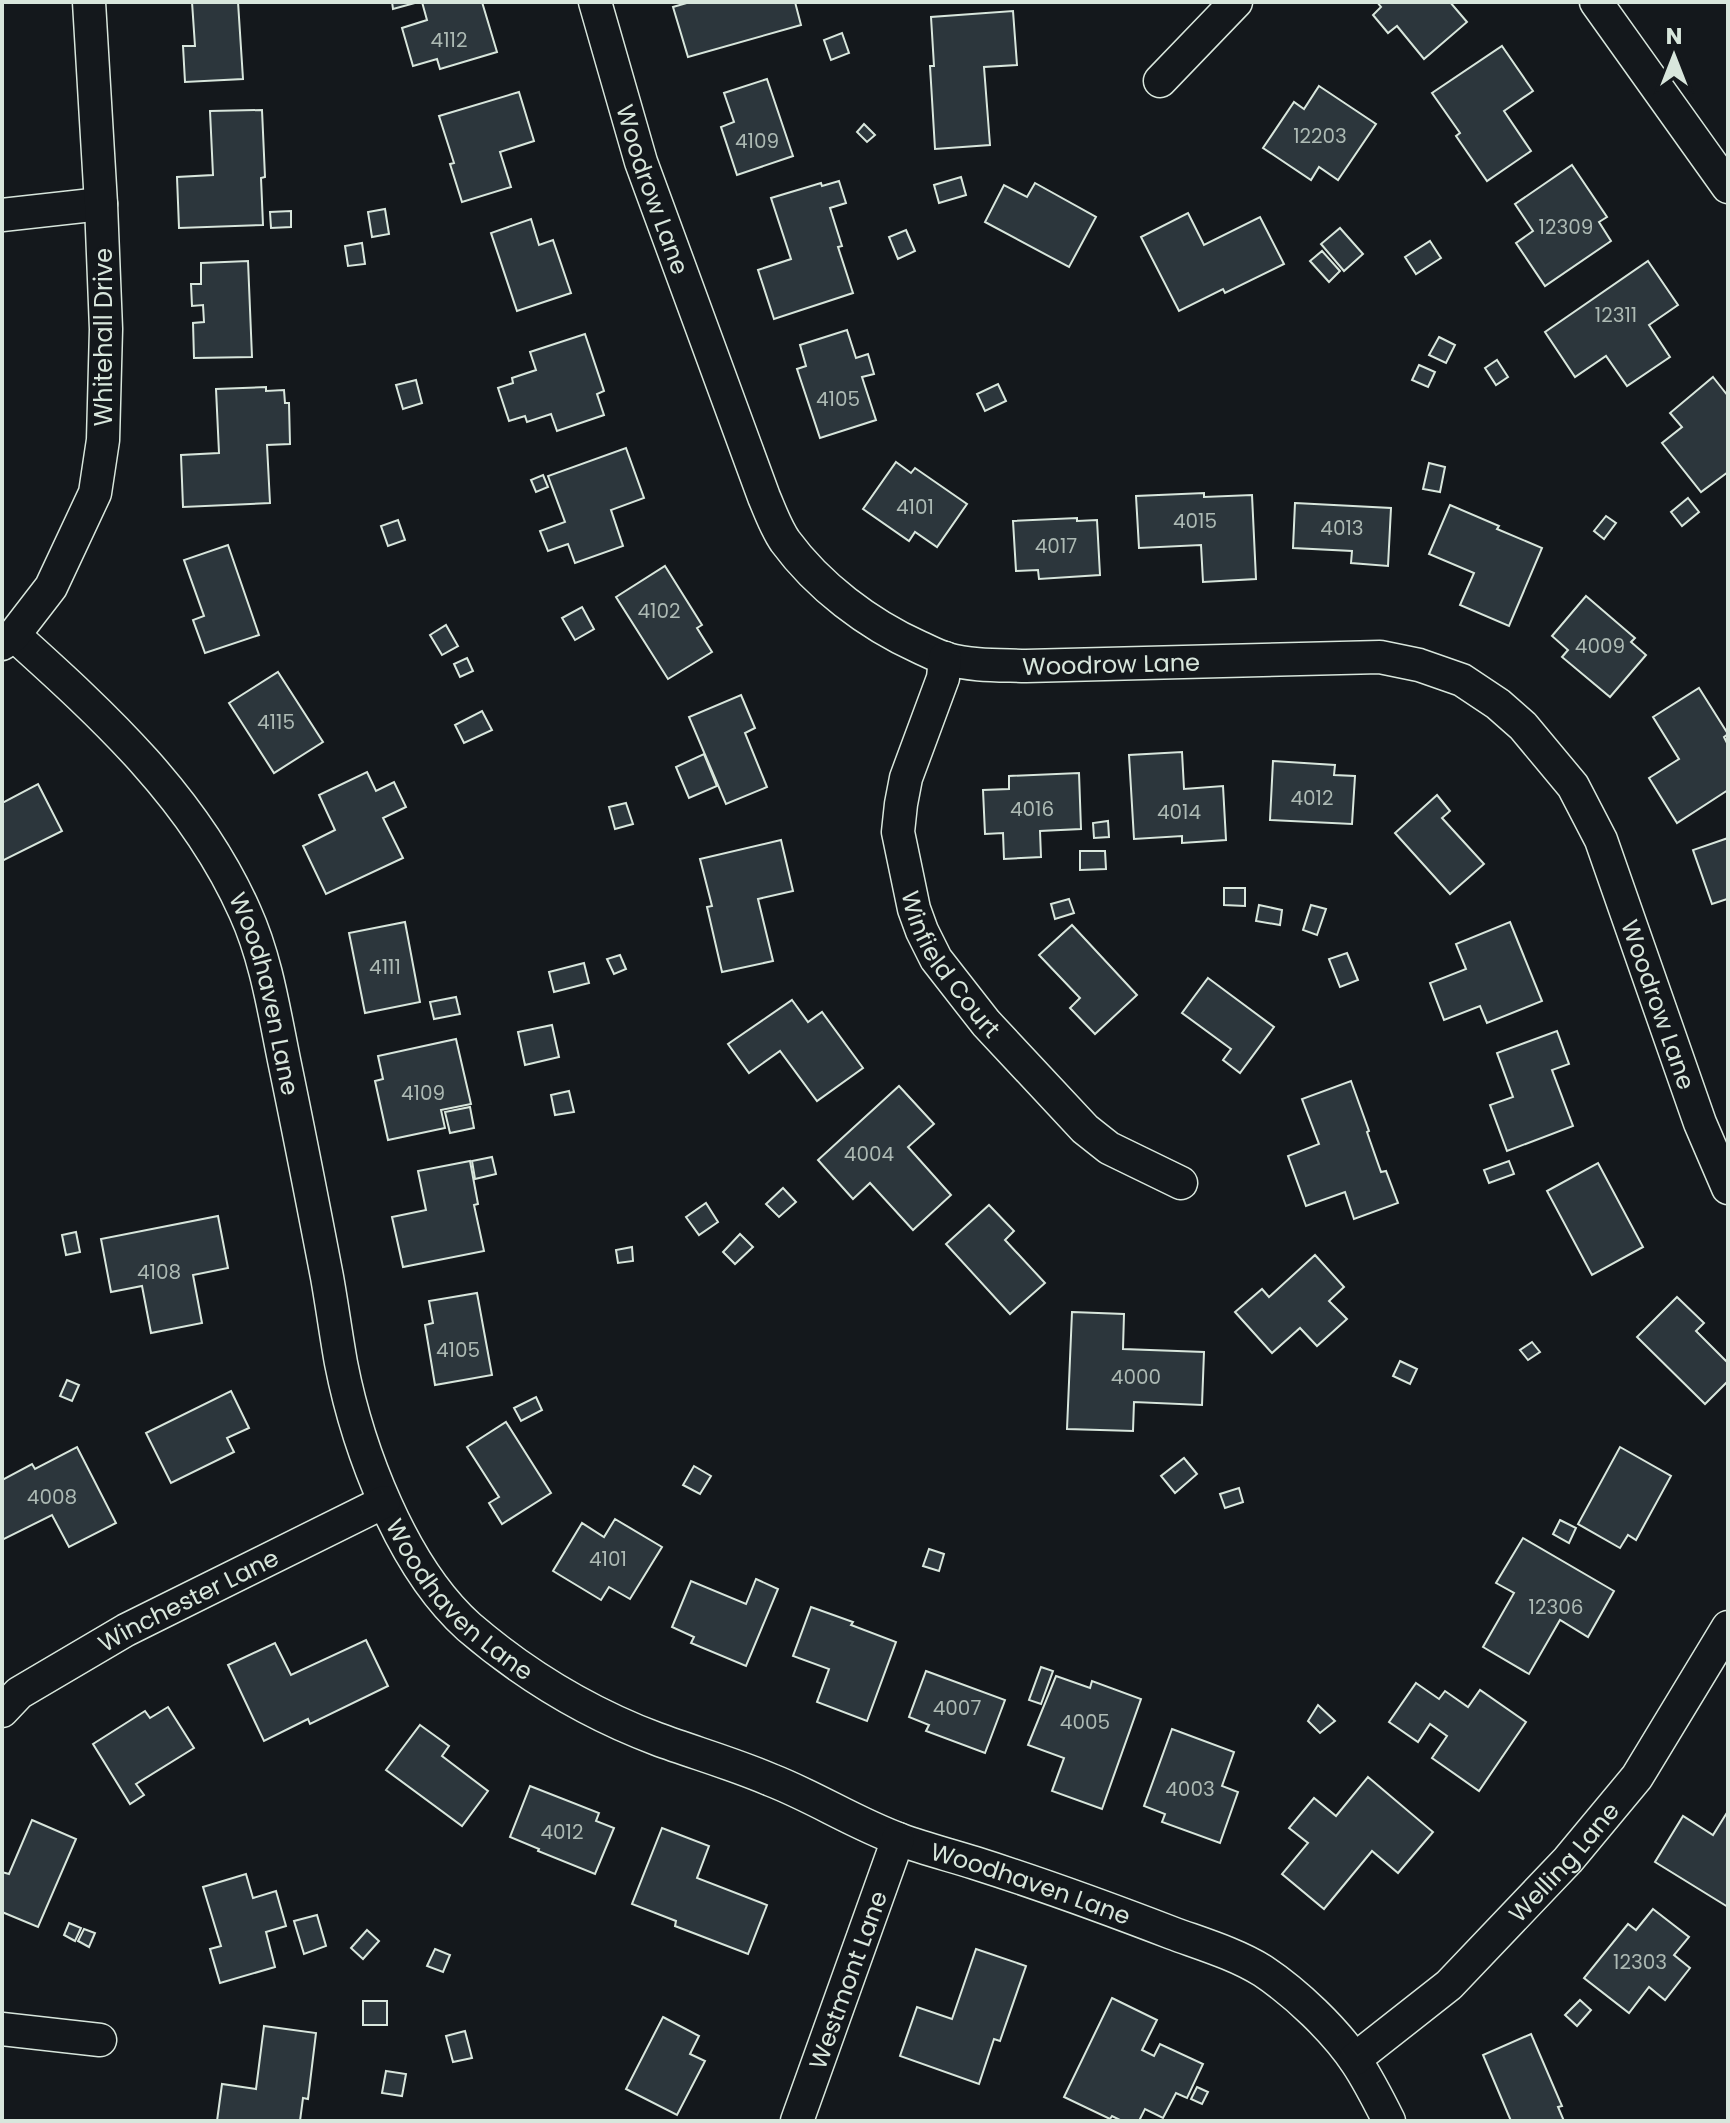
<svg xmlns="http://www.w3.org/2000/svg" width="1730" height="2123" viewBox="0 0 1730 2123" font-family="Poppins,sans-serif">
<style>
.building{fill:#2c363c;stroke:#d8e6dc;stroke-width:2}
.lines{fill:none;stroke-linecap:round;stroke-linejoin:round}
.minor-casing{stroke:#d8e6dc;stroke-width:35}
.minor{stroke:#14181c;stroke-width:32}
.labels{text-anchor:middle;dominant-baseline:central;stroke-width:6;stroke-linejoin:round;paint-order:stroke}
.number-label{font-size:20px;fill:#adbab4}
.street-label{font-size:24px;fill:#d8e6dc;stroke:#14181c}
</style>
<rect width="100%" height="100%" fill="#14181c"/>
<g class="building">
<polygon points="192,2 238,2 243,79 185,82 183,46 195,46"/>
<polygon points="392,2 415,2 415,3 393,9"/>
<polygon points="422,2 482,2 497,52 440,69 437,59 413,66 402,28 427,20"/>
<polygon points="690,2 795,2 801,25 688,57 673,7"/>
<polygon points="1377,2 1450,2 1467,22 1424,59 1397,26 1388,33 1373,15 1381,7"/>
<polygon points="1013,11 1017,65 984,67 990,145 935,149 930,66 934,66 931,17"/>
<polygon points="842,33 849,53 831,60 824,40"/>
<polygon points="1502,46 1533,91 1504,111 1531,151 1487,181 1456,136 1460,133 1432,93"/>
<polygon points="767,79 793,156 737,175 721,127 734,122 724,93"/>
<polygon points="1319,86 1376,124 1338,180 1319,167 1311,180 1263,148 1294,102 1304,109"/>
<polygon points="519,92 534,141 500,152 511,187 462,202 450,164 454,163 439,116"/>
<polygon points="262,110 265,177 261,178 263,225 179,228 177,177 213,175 210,111"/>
<polygon points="864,124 875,135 867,142 857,132"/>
<polygon points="1572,165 1607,217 1599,222 1611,241 1545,286 1516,243 1533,231 1515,204"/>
<polygon points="961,177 966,195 939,203 934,185"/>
<polygon points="839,181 846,203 830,208 842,246 838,247 853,293 774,319 758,270 791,259 771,198 821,183 822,186"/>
<polygon points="1035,183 1096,217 1069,267 985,222 1004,185 1027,197"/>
<polygon points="385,209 389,234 372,237 368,212"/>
<polygon points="291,211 291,227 271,228 270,212"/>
<polygon points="1188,213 1204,245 1260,217 1284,264 1225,293 1223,289 1179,311 1141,237"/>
<polygon points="531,219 539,245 553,240 571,293 517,311 491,233"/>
<polygon points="1340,228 1363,254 1344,271 1321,244"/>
<polygon points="906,230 915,251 898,259 889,237"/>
<polygon points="1430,241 1441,258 1416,274 1405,257"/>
<polygon points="362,243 365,264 348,266 345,246"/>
<polygon points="1322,251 1340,271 1329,282 1310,261"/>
<polygon points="248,261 252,357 194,358 193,323 204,322 203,305 192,306 191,284 201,284 201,263"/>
<polygon points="1648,261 1678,305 1649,325 1670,357 1627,386 1606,356 1575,377 1545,332"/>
<polygon points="847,330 856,358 868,354 874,374 862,377 876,420 820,438 797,369 806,366 800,345"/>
<polygon points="585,334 604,391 597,394 604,415 557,431 551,414 527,422 525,416 509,421 498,388 513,383 512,378 536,370 530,352"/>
<polygon points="1439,337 1455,345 1446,363 1429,355"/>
<polygon points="1497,360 1508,377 1496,385 1485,368"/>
<polygon points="1419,365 1435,372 1428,387 1412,380"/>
<polygon points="1713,377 1728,396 1728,472 1701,492 1662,443 1682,427 1670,413"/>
<polygon points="416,380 422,403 403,409 396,385"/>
<polygon points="998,384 1006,401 985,411 977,394"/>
<polygon points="266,387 266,391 284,390 285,403 289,403 290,444 267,445 270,503 183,507 181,455 219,453 216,389"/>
<polygon points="626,448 644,498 611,510 623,546 575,563 568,544 548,551 540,531 565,522 548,476"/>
<polygon points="896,462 911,473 915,468 967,504 937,547 915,532 909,541 863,509"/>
<polygon points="1429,463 1445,467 1440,492 1423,489"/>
<polygon points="543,475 548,487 536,492 531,480"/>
<polygon points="1204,493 1204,497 1252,495 1256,579 1203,582 1201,545 1139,548 1136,496"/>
<polygon points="1688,498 1699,512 1682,526 1671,512"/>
<polygon points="1295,503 1391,508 1388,566 1351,563 1352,551 1293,548"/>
<polygon points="1450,505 1499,526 1497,529 1542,548 1509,626 1460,605 1474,573 1429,554"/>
<polygon points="1606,516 1616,523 1604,539 1594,531"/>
<polygon points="1077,518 1077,521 1097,520 1100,575 1039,579 1038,570 1016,571 1013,521"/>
<polygon points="398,520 405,540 388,546 381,526"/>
<polygon points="228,545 259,635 205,653 193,620 204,616 184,560"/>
<polygon points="665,566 702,625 697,628 712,652 668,679 616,597"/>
<polygon points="1586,596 1635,638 1631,642 1646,655 1610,697 1562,657 1568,650 1552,636"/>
<polygon points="582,607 594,629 575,640 562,618"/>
<polygon points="446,625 458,646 442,655 430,635"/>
<polygon points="467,658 473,671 460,677 454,664"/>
<polygon points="278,672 323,742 274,773 229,703"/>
<polygon points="1699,688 1728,734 1724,737 1728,745 1728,790 1677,823 1649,778 1679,759 1653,717"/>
<polygon points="741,695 755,728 745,733 767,787 726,804 689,717"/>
<polygon points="482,711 492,730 464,743 455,725"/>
<polygon points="1182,752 1184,789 1223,786 1226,840 1182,843 1182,836 1134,839 1129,755"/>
<polygon points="704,754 717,786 689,798 676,767"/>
<polygon points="1273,761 1335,765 1334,775 1355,776 1352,824 1270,820"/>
<polygon points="367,772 376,791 394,782 406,807 383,818 403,858 326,894 303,846 335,830 319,795"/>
<polygon points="1079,773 1081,829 1040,831 1041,857 1004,859 1003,833 985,834 983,790 1009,789 1009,776"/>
<polygon points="38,784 62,831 2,861 2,803"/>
<polygon points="1437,795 1450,811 1442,818 1484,864 1450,894 1395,833"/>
<polygon points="626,803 633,824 615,829 609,807"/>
<polygon points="1108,821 1109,837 1094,838 1093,823"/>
<polygon points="1728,838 1728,902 1727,899 1712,904 1693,850"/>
<polygon points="781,840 793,891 758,899 773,961 722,972 707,907 712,906 700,859"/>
<polygon points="1080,851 1105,851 1106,869 1080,870"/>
<polygon points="1224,888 1245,888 1245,906 1224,905"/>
<polygon points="1069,899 1074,913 1055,919 1051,904"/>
<polygon points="1259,905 1282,910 1280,925 1256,921"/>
<polygon points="1311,905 1326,909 1317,935 1303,930"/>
<polygon points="405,922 420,1002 365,1013 349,933"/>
<polygon points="1510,922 1542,1001 1487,1023 1480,1006 1444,1020 1430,983 1466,969 1456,944"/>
<polygon points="1072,925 1137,995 1095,1034 1070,1008 1080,998 1039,955"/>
<polygon points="1347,953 1358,980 1340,987 1329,959"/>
<polygon points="620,955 626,969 614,974 607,959"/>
<polygon points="584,963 589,983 554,992 549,972"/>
<polygon points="1208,978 1274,1027 1240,1073 1223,1060 1231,1049 1182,1013"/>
<polygon points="456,997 460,1014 434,1019 430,1002"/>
<polygon points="792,1000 808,1022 822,1012 863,1068 817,1101 780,1051 749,1073 728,1044"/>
<polygon points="552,1025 559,1057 525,1065 518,1032"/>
<polygon points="1557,1031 1569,1064 1552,1070 1573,1126 1507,1151 1490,1105 1513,1097 1497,1053"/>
<polygon points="456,1039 471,1104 441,1110 445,1128 388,1140 375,1081 383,1079 378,1056"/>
<polygon points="1351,1081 1369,1131 1367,1132 1381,1172 1386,1171 1398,1203 1354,1219 1345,1192 1306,1206 1288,1156 1319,1144 1302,1099"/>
<polygon points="899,1086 934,1124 908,1147 951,1195 913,1230 870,1183 853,1199 818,1160"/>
<polygon points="569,1091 574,1112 555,1115 551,1095"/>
<polygon points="470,1107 474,1128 450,1133 445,1112"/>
<polygon points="492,1157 496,1174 475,1179 472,1161"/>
<polygon points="470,1161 478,1204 474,1205 484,1251 403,1267 392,1217 426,1210 418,1171"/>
<polygon points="1509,1161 1514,1174 1489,1183 1484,1170"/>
<polygon points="1598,1163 1643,1247 1592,1275 1547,1191"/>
<polygon points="783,1188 796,1202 779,1217 766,1204"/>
<polygon points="706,1203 718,1222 699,1235 686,1217"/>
<polygon points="989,1205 1014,1231 1005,1240 1045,1283 1010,1314 946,1244"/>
<polygon points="218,1216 228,1268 193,1275 202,1323 151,1333 142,1286 111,1292 101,1239"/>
<polygon points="76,1232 80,1252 66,1255 62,1235"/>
<polygon points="740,1234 753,1247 735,1264 723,1252"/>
<polygon points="632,1247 633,1261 618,1263 616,1250"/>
<polygon points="1315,1255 1344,1287 1329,1301 1347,1319 1317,1346 1300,1328 1272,1353 1235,1312 1262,1289 1269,1297"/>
<polygon points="477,1293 492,1375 435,1385 425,1325 433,1323 429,1301"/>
<polygon points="1677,1297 1704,1323 1696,1331 1728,1363 1728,1381 1705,1404 1637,1337"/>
<polygon points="1072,1312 1124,1314 1123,1349 1204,1352 1202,1405 1134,1402 1133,1431 1067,1429"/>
<polygon points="1532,1342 1540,1352 1528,1360 1520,1350"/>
<polygon points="1400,1361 1417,1369 1410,1384 1393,1376"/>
<polygon points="67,1380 79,1385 72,1401 60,1396"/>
<polygon points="231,1391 249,1428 227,1438 234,1452 171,1483 146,1433"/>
<polygon points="536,1397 542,1410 521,1421 514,1408"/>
<polygon points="506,1422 551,1493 502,1524 489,1503 499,1497 467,1447"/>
<polygon points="77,1447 116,1523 69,1547 52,1515 2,1540 2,1480 32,1464 35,1469"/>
<polygon points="1620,1447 1671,1476 1636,1540 1628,1535 1620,1548 1578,1524"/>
<polygon points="1184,1458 1197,1474 1175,1493 1161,1476"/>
<polygon points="694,1466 711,1476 700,1494 683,1485"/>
<polygon points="1239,1488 1243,1502 1225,1508 1220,1494"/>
<polygon points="615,1519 662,1547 630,1599 609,1587 601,1600 553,1571 582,1523 604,1537"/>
<polygon points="1560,1520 1576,1528 1569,1543 1553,1534"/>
<polygon points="1523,1538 1614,1591 1588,1637 1560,1620 1529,1674 1483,1647 1514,1593 1496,1583"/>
<polygon points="929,1549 944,1554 939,1571 923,1566"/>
<polygon points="756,1579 778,1589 746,1666 691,1643 694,1637 672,1627 691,1581 746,1604"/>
<polygon points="811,1607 853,1622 851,1625 896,1642 867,1721 817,1702 829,1669 793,1656"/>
<polygon points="366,1640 388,1686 310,1724 308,1719 264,1741 228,1665 275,1643 291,1675"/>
<polygon points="1041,1667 1053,1671 1041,1704 1029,1700"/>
<polygon points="926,1671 1005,1700 985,1753 926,1731 929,1725 909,1717"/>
<polygon points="1056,1676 1090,1688 1092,1681 1141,1699 1102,1809 1052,1791 1064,1758 1028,1745"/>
<polygon points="1416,1683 1439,1699 1445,1691 1468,1707 1480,1690 1526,1722 1479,1791 1432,1758 1447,1736 1430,1724 1418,1742 1389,1722"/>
<polygon points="1318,1705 1335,1721 1320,1733 1308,1721"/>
<polygon points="168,1707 194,1748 136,1784 144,1795 130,1804 93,1744 145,1711 150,1718"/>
<polygon points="420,1725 449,1746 442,1756 488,1791 462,1826 386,1770"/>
<polygon points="1172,1729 1234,1752 1222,1786 1238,1792 1220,1843 1162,1822 1165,1814 1144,1806"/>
<polygon points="1368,1777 1433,1832 1398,1873 1372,1851 1324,1909 1282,1874 1308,1843 1289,1828 1314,1798 1336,1816"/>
<polygon points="530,1786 599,1813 596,1821 614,1828 595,1874 538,1851 539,1849 510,1837"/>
<polygon points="1728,1811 1728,1907 1655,1862 1683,1816 1713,1835"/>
<polygon points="32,1820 76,1839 38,1927 2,1912 2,1872 9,1874"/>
<polygon points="662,1828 709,1846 697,1878 767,1905 748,1954 675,1926 676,1921 632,1904"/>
<polygon points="246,1874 253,1898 276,1891 286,1926 266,1932 275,1967 220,1983 210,1949 221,1946 203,1887"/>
<polygon points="1653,1909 1689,1937 1674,1955 1690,1968 1665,2000 1649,1987 1629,2013 1584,1978 1628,1924 1636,1930"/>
<polygon points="317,1915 326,1946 304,1954 294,1921"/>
<polygon points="69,1923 81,1928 75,1941 64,1935"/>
<polygon points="84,1929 95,1933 89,1947 78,1941"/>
<polygon points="367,1930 379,1941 363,1959 351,1948"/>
<polygon points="435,1949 450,1955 443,1972 427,1966"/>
<polygon points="976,1949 1026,1966 1000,2041 994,2039 979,2084 900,2056 917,2007 952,2019"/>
<polygon points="1112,1998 1157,2020 1142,2050 1154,2056 1160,2044 1203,2064 1187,2098 1176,2093 1163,2118 1145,2109 1139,2121 1122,2121 1112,2116 1110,2119 1064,2097"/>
<polygon points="1580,2000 1591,2010 1577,2026 1565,2015"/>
<rect x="363" y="2001" width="24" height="24"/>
<polygon points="663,2017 699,2036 690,2054 705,2061 677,2115 626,2089"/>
<polygon points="264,2026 316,2033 308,2099 303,2098 300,2121 217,2121 222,2084 256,2089"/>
<polygon points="465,2031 472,2058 453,2062 446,2036"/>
<polygon points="1531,2034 1562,2106 1558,2107 1564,2121 1511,2121 1483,2055"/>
<polygon points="386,2071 406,2074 402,2096 382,2093"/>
<polygon points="1197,2087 1208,2092 1202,2104 1191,2099"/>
</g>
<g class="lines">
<g class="minor-casing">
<g id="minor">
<path id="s1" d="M595 2 641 162 764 497C770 511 776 528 785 541 818 586 868 624 919 647 928 651 937 656 947 659 972 666 1000 665 1026 666L1380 657 1419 665 1462 680 1498 704 1523 726 1573 786 1601 840 1700 1123 1728 1188"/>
<polyline points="1596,2 1728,187"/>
<polyline points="1160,81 1236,2"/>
<polyline points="2,215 101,204"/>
<path id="s2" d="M14 635C104 716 195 799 245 912 266 958 274 1011 284 1060 299 1132 313 1204 327 1277 332 1305 336 1335 341 1363 358 1450 402 1567 469 1627 525 1675 588 1713 657 1739 695 1753 734 1764 771 1780 815 1797 856 1824 901 1840 925 1849 950 1855 975 1863 1041 1884 1107 1908 1172 1933 1202 1944 1236 1954 1263 1971 1296 1993 1335 2030 1357 2063 1369 2081 1379 2101 1389 2121"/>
<polyline points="2,644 14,635 51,587 95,493 103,440 106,329 101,204 89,2"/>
<path id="s3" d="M945 658 943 678 906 778 901 804 898 832 914 909 922 931 936 959 986 1023 1085 1129 1109 1148 1181 1183"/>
<path id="s4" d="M2 1711 19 1693 126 1630 384 1502"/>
<polyline points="2,2029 100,2040"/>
<path id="s5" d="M1355 2059 1449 1985 1568 1860 1637 1777 1728 1627"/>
<path id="s6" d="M797 2121 898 1839"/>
</g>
</g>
<use href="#minor" class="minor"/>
</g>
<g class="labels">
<g class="number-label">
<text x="449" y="40">4112</text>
<text x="1320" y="136">12203</text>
<text x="757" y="141">4109</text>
<text x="1566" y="227">12309</text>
<text x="1616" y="315">12311</text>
<text x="838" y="399">4105</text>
<text x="915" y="507">4101</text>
<text x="1195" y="521">4015</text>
<text x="1342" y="528">4013</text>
<text x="1056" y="546">4017</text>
<text x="659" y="611">4102</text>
<text x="1600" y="646">4009</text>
<text x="276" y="722">4115</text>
<text x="1312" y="798">4012</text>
<text x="1032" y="809">4016</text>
<text x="1179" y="812">4014</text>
<text x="385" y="967">4111</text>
<text x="423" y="1093">4109</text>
<text x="869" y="1154">4004</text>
<text x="159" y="1272">4108</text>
<text x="458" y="1350">4105</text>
<text x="1136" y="1377">4000</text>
<text x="52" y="1497">4008</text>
<text x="608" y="1559">4101</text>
<text x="1556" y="1607">12306</text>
<text x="957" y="1708">4007</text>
<text x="1085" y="1722">4005</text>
<text x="1190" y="1789">4003</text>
<text x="562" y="1832">4012</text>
<text x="1640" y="1962">12303</text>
</g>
<g class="street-label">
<text stroke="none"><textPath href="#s1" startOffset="196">Woodrow Lane</textPath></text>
<text transform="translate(103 337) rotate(-90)">Whitehall Drive</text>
<text stroke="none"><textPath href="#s1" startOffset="940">Woodrow Lane</textPath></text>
<text stroke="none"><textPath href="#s3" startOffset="326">Winfield Court</textPath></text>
<text stroke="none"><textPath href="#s2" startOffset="448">Woodhaven Lane</textPath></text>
<text stroke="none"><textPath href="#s1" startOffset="1684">Woodrow Lane</textPath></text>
<text stroke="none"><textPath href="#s2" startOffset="1096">Woodhaven Lane</textPath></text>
<text stroke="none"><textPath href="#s4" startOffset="218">Winchester Lane</textPath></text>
<text stroke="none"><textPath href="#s5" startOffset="288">Welling Lane</textPath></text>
<text stroke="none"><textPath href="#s2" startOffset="1744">Woodhaven Lane</textPath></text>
<text stroke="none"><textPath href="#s6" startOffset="150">Westmont Lane</textPath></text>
</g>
</g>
<rect width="1730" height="2123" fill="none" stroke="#d8e6dc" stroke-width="8"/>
<g transform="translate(1674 56)" stroke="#14181c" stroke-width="6" paint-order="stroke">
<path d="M0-6L14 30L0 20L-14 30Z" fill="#d8e6dc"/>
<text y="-12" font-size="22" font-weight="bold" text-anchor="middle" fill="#d8e6dc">N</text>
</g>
</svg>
